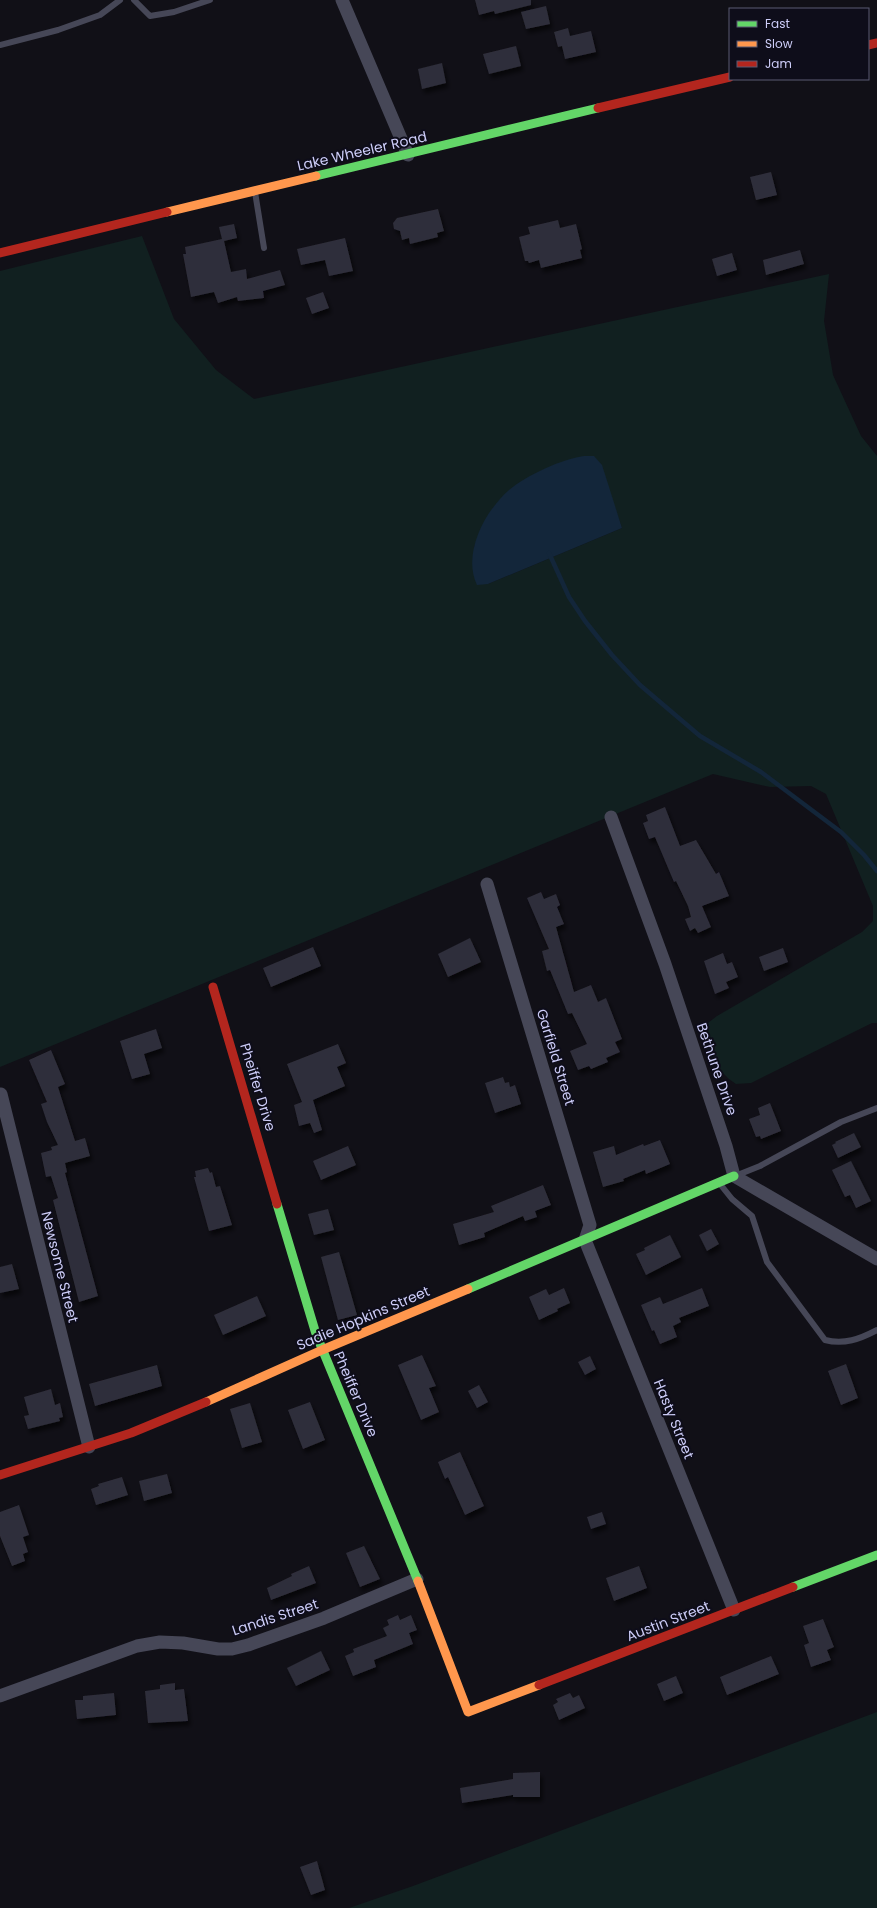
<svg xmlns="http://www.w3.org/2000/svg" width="877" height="1908" viewBox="0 0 877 1908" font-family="Poppins,sans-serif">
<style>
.green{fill:#112020;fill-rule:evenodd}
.water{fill:#13263a}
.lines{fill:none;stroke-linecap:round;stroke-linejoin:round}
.stream{stroke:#13263a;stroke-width:4.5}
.building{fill:#2f2e3a;filter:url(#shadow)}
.lane{stroke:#464757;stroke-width:6}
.street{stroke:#464757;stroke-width:13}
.fast{stroke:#63d668;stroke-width:9}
.slow{stroke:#ff974d;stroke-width:9}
.jam{stroke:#b3261e;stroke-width:9}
.labels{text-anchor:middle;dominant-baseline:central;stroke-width:4;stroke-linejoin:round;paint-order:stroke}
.street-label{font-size:14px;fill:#cdcdf8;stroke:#0e0d1a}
</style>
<defs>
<filter id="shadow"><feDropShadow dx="2.5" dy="4.5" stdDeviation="2" flood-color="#0009"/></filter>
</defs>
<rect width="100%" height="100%" fill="#111017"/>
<g class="green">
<path d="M142 236 174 319 216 370 254 399 829 274 824 321 833 375 861 436 877 456V1023H872L751 1083 736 1084 729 1079 720 1070 711 1057 704 1040V1026L717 1016 862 932 873 921V906L826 794 811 786 770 787 713 774 0 1067V271ZM612 500 622 528 488 584 474 547 482 528 496 504Z"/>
<polygon points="877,1712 877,1908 349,1908 413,1886"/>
</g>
<path class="water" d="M584 456H594L602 465 622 528 488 584 477 585C462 553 485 511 509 490 527 475 562 459 584 456Z"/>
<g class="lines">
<polyline class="stream" points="549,553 569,597 585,621 612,655 640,685 700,736 761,772 841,832 864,855 877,871"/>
</g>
<g class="building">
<polygon points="475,0 531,0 531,5 495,14 494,11 479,15"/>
<polygon points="546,6 550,24 526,29 521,12"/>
<polygon points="568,28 570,36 591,31 596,52 565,59 562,46 558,47 554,32"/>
<polygon points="516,46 521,66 489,74 483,54"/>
<polygon points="442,63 446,83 422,89 418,69"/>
<polygon points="771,172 777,195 756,200 750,177"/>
<polygon points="438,209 444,231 437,233 438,237 410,244 409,238 402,240 400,231 394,229 393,223 397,218"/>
<polygon points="558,220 560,228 576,224 582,249 580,250 582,258 541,268 539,260 529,263 528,261 525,261 519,237 530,234 528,227"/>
<polygon points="234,224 237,238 224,241 231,272 246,269 247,279 280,270 285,285 263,291 264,298 238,301 237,297 218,303 214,292 191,297 183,254 186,254 185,247 222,239 219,227"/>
<polygon points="345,238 353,271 329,276 325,260 301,265 297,249"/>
<polygon points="800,250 804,264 766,275 763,260"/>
<polygon points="732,253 737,270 717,276 712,259"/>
<polygon points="323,292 329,308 312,314 306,298"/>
<polygon points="665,807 680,846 696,840 716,874 719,872 729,896 702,906 711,927 698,933 695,928 690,931 685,919 691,917 688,906 676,881 674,882 655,837 649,839 643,823 648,821 646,815"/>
<polygon points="541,892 544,899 556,894 560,905 557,907 564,924 556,927 574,992 591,985 598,1002 606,998 622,1039 615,1042 620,1052 606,1058 608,1062 591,1069 589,1066 578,1070 570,1051 587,1044 572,1013 568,1014 550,970 547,971 542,951 549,949 527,898"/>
<polygon points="470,938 481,962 448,977 438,954"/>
<polygon points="313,947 321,966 271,987 263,968"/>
<polygon points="783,948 788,962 764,971 759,957"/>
<polygon points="723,953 727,964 732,962 738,977 726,982 729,988 715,994 704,961"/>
<polygon points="156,1029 162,1048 144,1054 150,1074 132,1079 120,1041"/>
<polygon points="338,1044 346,1063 337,1067 345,1086 313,1100 322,1130 314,1133 310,1123 299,1126 294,1105 302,1102 287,1064"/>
<polygon points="51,1050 65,1084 58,1087 75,1141 85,1138 90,1156 65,1163 67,1172 65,1173 98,1296 79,1302 53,1200 58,1198 51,1176 46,1177 41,1153 52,1150 51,1147 58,1145 47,1122 41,1104 47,1102 29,1060"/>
<polygon points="503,1077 505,1083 509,1082 510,1087 515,1085 521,1104 495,1113 485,1083"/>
<polygon points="770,1103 781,1131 761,1139 760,1136 756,1137 749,1119 760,1115 758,1108"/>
<polygon points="854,1133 861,1147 838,1158 832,1145 836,1143 835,1142"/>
<polygon points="660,1140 670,1164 646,1174 645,1170 623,1179 624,1181 603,1187 593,1152 614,1146 616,1155 643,1144 644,1146"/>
<polygon points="348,1146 356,1165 321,1180 313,1161"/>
<polygon points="851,1161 871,1201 856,1208 850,1195 845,1197 832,1170"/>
<polygon points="208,1168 210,1173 212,1172 216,1187 220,1186 232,1225 209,1231 194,1177 196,1177 195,1171"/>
<polygon points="543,1185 551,1205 535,1211 537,1217 525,1221 523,1216 484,1233 485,1237 459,1245 453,1224 494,1212 491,1206"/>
<polygon points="328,1209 334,1230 314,1235 308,1214"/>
<polygon points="711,1229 719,1244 707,1251 699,1235"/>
<polygon points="670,1235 681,1257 646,1275 636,1254 645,1250 644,1248"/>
<polygon points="339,1252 357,1315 338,1320 321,1257"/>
<polygon points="12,1264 19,1289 0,1293 0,1267"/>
<polygon points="564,1288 570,1303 557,1309 558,1311 539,1320 529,1297 546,1289 549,1295"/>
<polygon points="702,1288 709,1306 679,1318 681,1322 673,1326 677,1337 660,1344 654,1330 652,1331 641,1305 660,1297 663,1304"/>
<polygon points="257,1296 266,1316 223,1335 214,1315"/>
<polygon points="422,1355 436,1386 429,1388 439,1412 421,1420 398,1365"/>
<polygon points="590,1356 596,1369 585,1375 578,1362"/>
<polygon points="846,1364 858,1398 841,1405 828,1371"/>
<polygon points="157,1365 162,1386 95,1406 89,1384"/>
<polygon points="479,1385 488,1402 477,1408 468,1391"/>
<polygon points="51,1389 55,1405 60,1403 63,1417 59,1418 60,1421 28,1429 24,1416 29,1415 24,1397"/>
<polygon points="310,1402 325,1440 303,1449 288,1410"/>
<polygon points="250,1403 262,1442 242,1448 230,1409"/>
<polygon points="460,1452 484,1506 465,1515 448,1477 445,1479 438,1462"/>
<polygon points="167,1474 172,1493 144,1501 139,1481"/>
<polygon points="122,1477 128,1495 96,1505 91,1489 99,1486 98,1484"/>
<polygon points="19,1505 29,1535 23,1537 28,1552 23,1554 25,1561 12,1566 0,1536 0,1512"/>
<polygon points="602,1512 606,1524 591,1529 587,1517"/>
<polygon points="364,1546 380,1579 360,1587 346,1553"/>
<polygon points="309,1566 316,1583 271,1600 267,1588 292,1576 291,1574"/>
<polygon points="639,1566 647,1588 614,1601 606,1578"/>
<polygon points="398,1615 400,1620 411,1615 417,1630 409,1633 413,1644 374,1660 376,1667 353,1676 345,1656 354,1652 353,1649 387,1636 383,1628 389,1625 387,1620"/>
<polygon points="823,1619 834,1647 827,1650 831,1660 811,1667 804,1645 809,1643 803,1626"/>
<polygon points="321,1651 330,1670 296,1686 287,1668"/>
<polygon points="771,1656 779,1674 727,1695 720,1677"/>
<polygon points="676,1676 683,1693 664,1701 657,1684"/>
<polygon points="175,1683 175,1690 184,1689 188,1721 148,1723 145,1691 160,1689 160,1685"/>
<polygon points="114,1693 116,1715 77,1719 75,1700 83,1700 83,1696"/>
<polygon points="570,1693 573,1698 579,1695 585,1708 559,1720 553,1705 558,1702 556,1699"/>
<polygon points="540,1772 540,1797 513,1797 513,1795 462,1803 460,1788 513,1779 513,1773"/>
<polygon points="317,1861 325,1890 311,1895 300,1867"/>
</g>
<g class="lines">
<g class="lane">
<polyline points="134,0 150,16 174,12 210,0"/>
<polyline points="0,45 58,30 100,15 120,0"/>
<polyline points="255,192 264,248"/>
<polyline points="735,1176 760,1166 841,1122 877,1108"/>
<path d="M720 1184 732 1199 752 1216 767 1262 825 1340C844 1345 860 1339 877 1330"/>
</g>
<g class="street">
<polyline points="342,0 408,155"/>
<polyline points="611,817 665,964 726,1146 734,1176 877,1259"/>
<polyline points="487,884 590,1225 585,1240 734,1610"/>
<polyline points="1,1094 89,1447"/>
<polyline points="0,1696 137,1646 160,1642 183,1643 218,1649 232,1649 248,1645 324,1618 417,1579"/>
</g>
<g class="fast">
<polyline points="316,176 598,108"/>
<polyline points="277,1204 316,1334 418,1581"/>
<polyline points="468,1289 734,1176"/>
<polyline points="793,1587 877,1555"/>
</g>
<g class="slow">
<polyline points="167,212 316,176"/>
<polyline points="206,1402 322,1350 468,1289"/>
<polyline points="418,1581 468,1712 539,1685"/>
</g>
<g class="jam">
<polyline points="868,45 877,43"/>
<polyline points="598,108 730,77"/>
<polyline points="0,253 167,212"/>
<polyline points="213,987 277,1204"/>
<polyline points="0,1475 131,1433 206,1402"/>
<polyline points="539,1685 793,1587"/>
</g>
</g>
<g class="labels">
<g class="street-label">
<text transform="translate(362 151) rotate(-13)">Lake Wheeler Road</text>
<text transform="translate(556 1057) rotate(73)">Garfield Street</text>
<text transform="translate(717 1069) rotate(71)">Bethune Drive</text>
<text transform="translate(258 1087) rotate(73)">Pheiffer Drive</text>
<text transform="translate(60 1267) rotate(76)">Newsome Street</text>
<text transform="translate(363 1318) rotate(-23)">Sadie Hopkins Street</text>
<text transform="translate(356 1394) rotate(67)">Pheiffer Drive</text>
<text transform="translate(674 1419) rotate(68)">Hasty Street</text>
<text transform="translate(275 1617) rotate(-18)">Landis Street</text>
<text transform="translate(668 1621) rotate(-21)">Austin Street</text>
</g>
</g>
<rect x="729" y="8" width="140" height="72" fill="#0e0d1a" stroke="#5a5a73"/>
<rect x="737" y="21" width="20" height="6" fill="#63d668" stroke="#5a5a73"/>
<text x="765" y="28" font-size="12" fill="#cdcdf8">Fast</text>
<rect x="737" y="41" width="20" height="6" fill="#ff974d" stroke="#5a5a73"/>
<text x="765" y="48" font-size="12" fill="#cdcdf8">Slow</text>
<rect x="737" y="61" width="20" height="6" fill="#b3261e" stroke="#5a5a73"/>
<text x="765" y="68" font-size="12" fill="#cdcdf8">Jam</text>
</svg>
